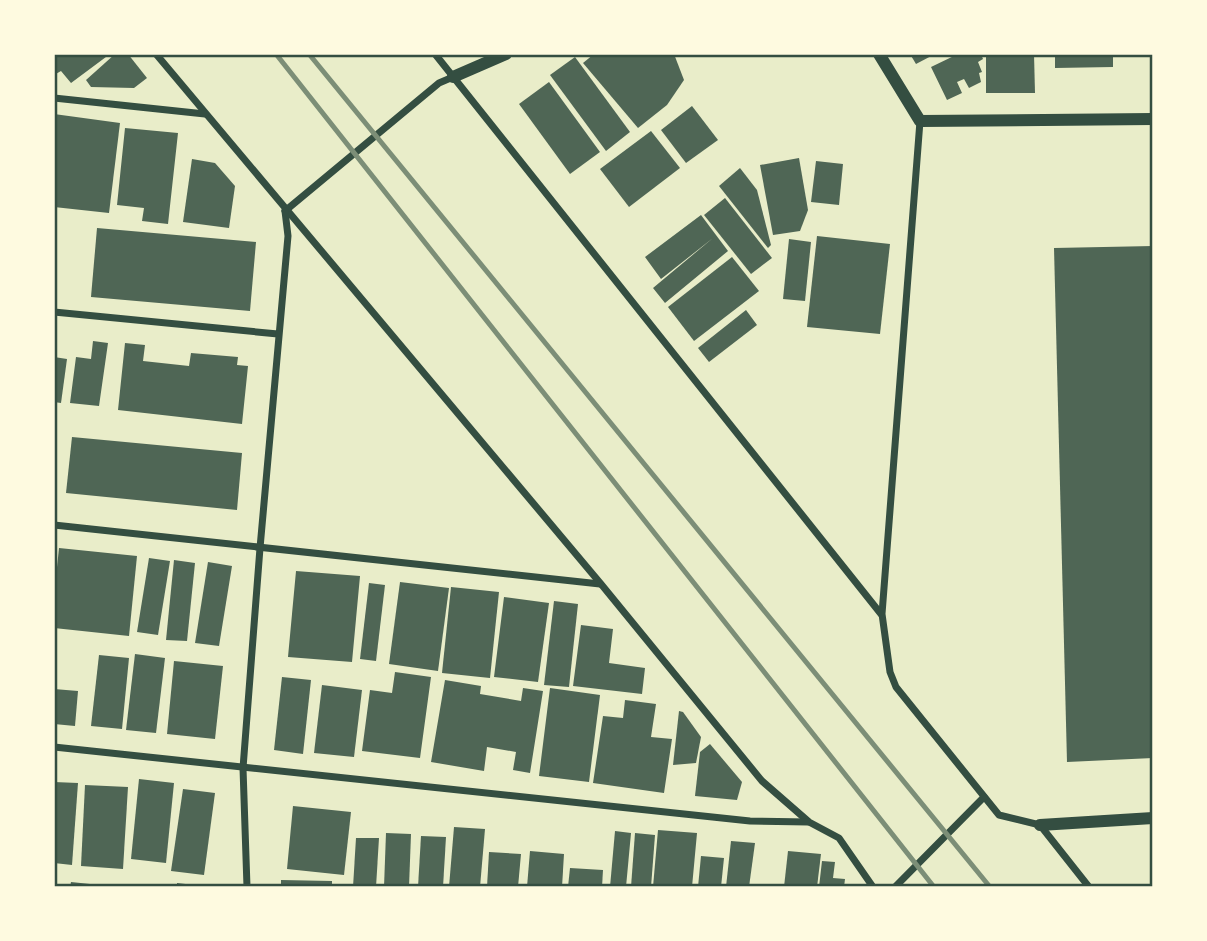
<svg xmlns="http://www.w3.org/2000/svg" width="1207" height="941" viewBox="0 0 1207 941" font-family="'Open Sans',sans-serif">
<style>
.building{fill:#4f6655}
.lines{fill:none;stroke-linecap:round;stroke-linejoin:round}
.minor{stroke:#344e41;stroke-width:7}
.tertiary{stroke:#344e41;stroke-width:12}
.rail{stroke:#7c8e77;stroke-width:5}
.neatline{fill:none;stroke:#344e41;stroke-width:2.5}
</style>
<rect width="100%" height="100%" fill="#e9edc9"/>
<g class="building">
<polygon points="54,54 110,54 71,83 61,71 54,75"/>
<polygon points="115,54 128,54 147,78 134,88 91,87 86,80"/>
<polygon points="594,54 674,54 684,80 667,105 638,128 583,63"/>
<polygon points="910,54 935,54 916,64"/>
<polygon points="958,54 981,54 983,59 978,62 982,72 979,73 981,82 969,88 964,79 957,82 962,93 947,100 931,67"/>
<polygon points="986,54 1034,54 1035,93 986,93"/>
<polygon points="1055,54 1113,54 1113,67 1055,68"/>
<polygon points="575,57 630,132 606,151 550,75"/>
<polygon points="549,82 600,152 570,174 519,104"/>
<polygon points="692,106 718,140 686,163 661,130"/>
<polygon points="54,114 120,123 109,213 54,207"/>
<polygon points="125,128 178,133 168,224 142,221 144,208 117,205"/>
<polygon points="651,131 680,168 629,207 600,169"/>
<polygon points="799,158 808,210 800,231 773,235 760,165"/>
<polygon points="192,159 215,163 235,186 229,228 183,222"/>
<polygon points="816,161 843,164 839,205 811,202"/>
<polygon points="740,168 757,190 771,245 768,248 719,186"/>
<polygon points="725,198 772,258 751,274 704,215"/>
<polygon points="701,215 728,251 665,303 653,288 713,238 661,279 645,257"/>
<polygon points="97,228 256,242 250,311 91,297"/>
<polygon points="817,236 890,244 880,334 807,327"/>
<polygon points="789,239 811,242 805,301 783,299"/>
<polygon points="1153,246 1153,758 1067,762 1054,248"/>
<polygon points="732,257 759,291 694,341 668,307"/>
<polygon points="746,310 757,325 709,362 698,348"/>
<polygon points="93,341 108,343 99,406 70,403 76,357 91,359"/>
<polygon points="125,343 145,345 143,361 189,366 191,353 238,357 237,365 248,366 242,424 118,410"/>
<polygon points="54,357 67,359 61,403 54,402"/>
<polygon points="72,437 242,453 237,510 66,493"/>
<polygon points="59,548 137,556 129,636 54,628 54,596"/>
<polygon points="149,558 170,561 158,635 137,632"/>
<polygon points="174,560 195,563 187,641 166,640"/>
<polygon points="208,562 232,566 219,646 195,643"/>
<polygon points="296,571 360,576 352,662 288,657"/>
<polygon points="400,582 449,588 438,671 389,664"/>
<polygon points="369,583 385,585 376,661 360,659"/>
<polygon points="451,587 499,592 490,678 442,673"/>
<polygon points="504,597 549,603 538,682 494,677"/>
<polygon points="554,601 578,604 569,687 544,685"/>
<polygon points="581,625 613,629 609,663 645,668 642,694 573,686"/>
<polygon points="135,654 165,658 156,733 126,730"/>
<polygon points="99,655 129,658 122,729 91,726"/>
<polygon points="174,661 223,666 215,739 167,734"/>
<polygon points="395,672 431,677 420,758 362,751 370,690 392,693"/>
<polygon points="282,677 311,680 303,754 274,750"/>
<polygon points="445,680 481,686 480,694 521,701 523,688 543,691 530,773 513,770 516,752 487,747 484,771 431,762"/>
<polygon points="322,685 362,690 354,757 314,753"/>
<polygon points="550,688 600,695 589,782 539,776"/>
<polygon points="54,689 78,691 75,726 54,724"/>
<polygon points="625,700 656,704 651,737 672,739 664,793 593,783 603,716 623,718"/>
<polygon points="679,711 683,712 701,737 696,763 673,765"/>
<polygon points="710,744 742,782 737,800 695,796 700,752"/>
<polygon points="139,779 174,783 166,863 131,859"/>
<polygon points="54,782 78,783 72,865 54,863"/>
<polygon points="85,785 128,787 123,869 81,866"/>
<polygon points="183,789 215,793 204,875 171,871"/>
<polygon points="293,806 351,812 344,875 287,869"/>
<polygon points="454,827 485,829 480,887 449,887"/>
<polygon points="658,830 697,833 692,887 653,887"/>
<polygon points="615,831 631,833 626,887 610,887"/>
<polygon points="386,833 411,834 409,887 384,887"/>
<polygon points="635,833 655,835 651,887 631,887"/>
<polygon points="421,836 446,837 443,887 418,887"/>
<polygon points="356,838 379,838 376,887 353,887"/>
<polygon points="731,841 755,843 749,887 726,887"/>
<polygon points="530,851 564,854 562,887 527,887"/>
<polygon points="788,851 821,854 817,887 784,887"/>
<polygon points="489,852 521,854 518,887 487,887"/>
<polygon points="701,856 724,858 721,887 698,887"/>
<polygon points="822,861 835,862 833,878 845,879 844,887 819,887"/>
<polygon points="570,868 603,870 602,887 568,887"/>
<polygon points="281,880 332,881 332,887 281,887"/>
<polygon points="71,882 90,884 90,887 70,887"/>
<polygon points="177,883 194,885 194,887 177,887"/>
</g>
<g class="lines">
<g class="minor">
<polyline points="156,54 601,584 762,781 809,822 839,838 873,887"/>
<polyline points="435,54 881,614"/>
<polyline points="54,98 205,114"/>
<polyline points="920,121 882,614 890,672 896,687 999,815 1040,825 1089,887"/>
<polyline points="285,211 439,83 453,77"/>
<polyline points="54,312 278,334"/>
<polyline points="54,525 600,584"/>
<polyline points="54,747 750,821 808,822"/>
<polyline points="247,887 243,768 260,548 288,236 285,211"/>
<polyline points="895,887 984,797"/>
</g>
<g class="tertiary">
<polyline points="879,54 920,121 1153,119"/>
<polyline points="453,77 506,54"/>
<polyline points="1040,825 1153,818"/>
</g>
<g class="rail">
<polyline points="276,54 934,887"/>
<polyline points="309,54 990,887"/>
</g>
</g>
<rect width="1207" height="941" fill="none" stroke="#fefae0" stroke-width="112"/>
<rect x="56" y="56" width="1095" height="829" class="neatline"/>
</svg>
